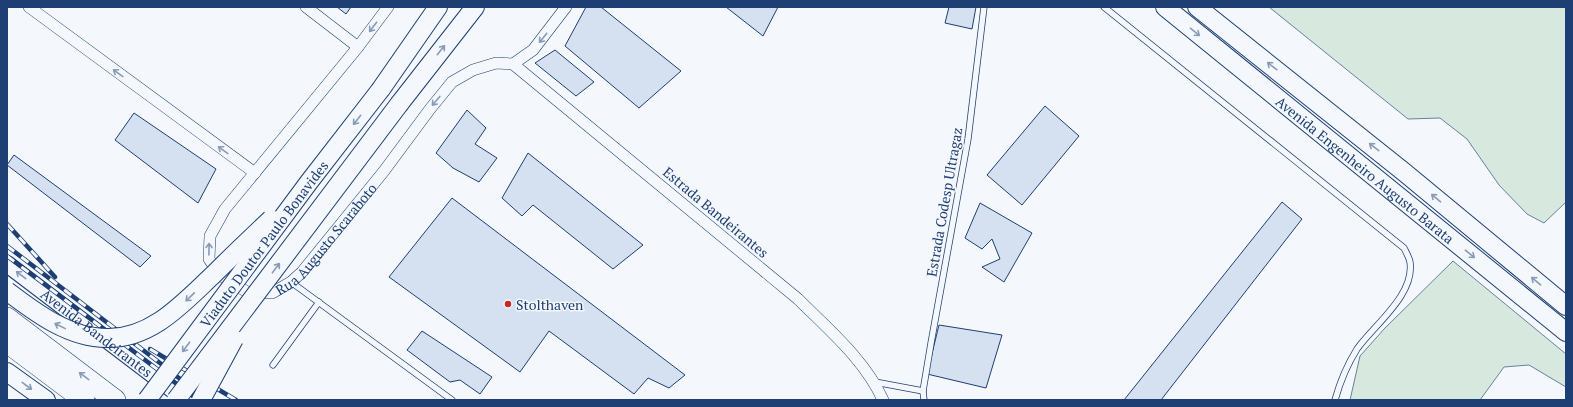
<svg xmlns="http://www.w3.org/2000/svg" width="1573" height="407" viewBox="0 0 1573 407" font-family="'PT Serif',serif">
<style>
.green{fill:#d7e8df;stroke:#687fa3}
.building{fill:#d5e0f0;stroke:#1d3f73}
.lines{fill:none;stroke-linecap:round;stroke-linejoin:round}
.service-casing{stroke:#1d3f73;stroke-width:7}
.minor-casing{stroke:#1d3f73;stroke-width:12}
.secondary-casing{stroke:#1d3f73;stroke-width:18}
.primary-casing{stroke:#1d3f73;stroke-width:20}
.motorway-casing{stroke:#1d3f73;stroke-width:22}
.service{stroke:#f4f7fb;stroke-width:5.5}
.minor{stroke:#f4f7fb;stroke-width:11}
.secondary{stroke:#f4f7fb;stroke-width:16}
.primary{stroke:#f4f7fb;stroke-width:18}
.motorway{stroke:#f4f7fb;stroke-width:21}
.rail-casing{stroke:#1d3f73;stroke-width:4.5}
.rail{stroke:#f4f7fb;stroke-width:3;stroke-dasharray:9;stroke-linecap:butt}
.primary-bridge-casing{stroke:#1d3f73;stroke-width:20;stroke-linecap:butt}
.primary-bridge{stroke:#f4f7fb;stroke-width:18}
.oneway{stroke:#889bb7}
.poi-dot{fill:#c62828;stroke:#f4f7fb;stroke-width:1.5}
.labels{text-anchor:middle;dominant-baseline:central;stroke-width:3;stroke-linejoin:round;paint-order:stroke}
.street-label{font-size:14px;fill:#1d3f73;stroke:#f4f7fb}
.poi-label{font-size:14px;fill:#1d3f73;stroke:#f4f7fb;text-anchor:start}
</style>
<rect width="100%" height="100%" fill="#f4f7fb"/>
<g class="green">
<polygon points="1269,7 1566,7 1566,202 1544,223 1527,214 1499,185 1467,139 1440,118 1408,119"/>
<polygon points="1453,261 1566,354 1566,387 1529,365 1504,367 1480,400 1350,400 1360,356 1385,328"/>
</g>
<g class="building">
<polygon points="337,7 351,7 346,14"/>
<polygon points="586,7 601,7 681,71 639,108 565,46"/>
<polygon points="726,7 778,7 763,36"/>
<polygon points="949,7 976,7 972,29 945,23"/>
<polygon points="555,50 594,82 576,96 535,63"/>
<polygon points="1045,106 1079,136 1022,205 987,175"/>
<polygon points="467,110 486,128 475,144 497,158 479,182 453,168 436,153"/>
<polygon points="134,113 216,169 198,203 115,140"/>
<polygon points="528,153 643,245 613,269 533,205 522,216 502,198"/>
<polygon points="14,155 151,256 140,267 7,165"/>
<polygon points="452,198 685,375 669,388 648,378 634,394 549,331 520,372 389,277"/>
<polygon points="1282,202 1302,219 1161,400 1124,400"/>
<polygon points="980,203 1032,233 1004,282 982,267 1000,259 992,239 982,249 965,238"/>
<polygon points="939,325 1002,335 986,388 927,374"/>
<polygon points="422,331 492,377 480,394 460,380 450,382 407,350"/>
</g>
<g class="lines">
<g class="service-casing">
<g id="service">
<path d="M1104 7 1404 248C1406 252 1409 257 1410 262 1415 295 1374 325 1357 349 1347 365 1340 382 1335 400"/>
<polyline points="291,282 452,400"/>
<polyline points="273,365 319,302"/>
<polyline points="875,382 923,391"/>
<polyline points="924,400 923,391 931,343 968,139 984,7"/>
</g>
</g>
<g class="minor-casing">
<g id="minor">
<polyline points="29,7 255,173"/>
<polyline points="306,7 358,47"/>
<path id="s1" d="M388 7 358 47 225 209 210 236 209 259 220 275 247 292 272 293 291 282 302 272 384 171 430 109 452 82 473 70 496 63 513 64 533 50 566 7"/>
<path d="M513 64 798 299C829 330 865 360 883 400"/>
</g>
</g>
<g class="secondary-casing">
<g id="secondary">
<path id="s2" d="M7 264 186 400"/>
</g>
</g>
<g class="primary-casing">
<g id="primary">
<path id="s3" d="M1165 7 1566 332"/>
<polyline points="1197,7 1404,172 1566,306"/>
<polyline points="381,89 438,7"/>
<polyline points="400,103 475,7"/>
<polyline points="7,372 46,400"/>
</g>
</g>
<g class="motorway-casing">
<g id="motorway">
<polyline points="7,318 115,400"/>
<polyline points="7,342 84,400"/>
</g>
</g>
<use href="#service" class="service"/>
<use href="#minor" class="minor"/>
<use href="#secondary" class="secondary"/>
<use href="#primary" class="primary"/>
<use href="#motorway" class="motorway"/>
<g class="rail-casing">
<g id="rail">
<polyline points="7,224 55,277"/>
<polyline points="7,246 173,373"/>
<polyline points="7,256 198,400"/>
<polyline points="150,349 236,400"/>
<polyline points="169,371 210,400"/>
</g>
</g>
<use href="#rail" class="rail"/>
<g class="primary-bridge-casing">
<g id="primary-bridge">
<path d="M7 291C36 313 69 338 107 338 152 339 184 302 214 274 233 255 252 237 271 219"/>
<path id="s4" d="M147 400 309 182 381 89"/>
<polyline points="176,400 400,103"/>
<polyline points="201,400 234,339"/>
</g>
</g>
<use href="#primary-bridge" class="primary-bridge"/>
</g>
<defs><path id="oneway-shaft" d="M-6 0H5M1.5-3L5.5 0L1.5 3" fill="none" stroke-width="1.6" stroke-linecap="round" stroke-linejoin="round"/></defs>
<g class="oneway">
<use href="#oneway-shaft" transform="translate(373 27) rotate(127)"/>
<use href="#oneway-shaft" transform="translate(1195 32) rotate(39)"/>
<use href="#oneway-shaft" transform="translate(543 38) rotate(129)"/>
<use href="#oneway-shaft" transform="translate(441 50) rotate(-52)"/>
<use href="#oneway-shaft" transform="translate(1272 66) rotate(-142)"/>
<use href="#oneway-shaft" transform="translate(118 73) rotate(-144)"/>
<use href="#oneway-shaft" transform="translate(436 101) rotate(130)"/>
<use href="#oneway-shaft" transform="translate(357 120) rotate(128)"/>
<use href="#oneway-shaft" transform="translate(1374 147) rotate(-142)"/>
<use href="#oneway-shaft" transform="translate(223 150) rotate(-144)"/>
<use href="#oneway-shaft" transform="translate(1436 198) rotate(-140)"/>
<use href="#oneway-shaft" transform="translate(209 249) rotate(-89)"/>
<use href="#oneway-shaft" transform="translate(1470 254) rotate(39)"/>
<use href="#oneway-shaft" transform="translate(276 268) rotate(-53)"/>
<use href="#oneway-shaft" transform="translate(21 275) rotate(-143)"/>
<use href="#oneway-shaft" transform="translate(1536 281) rotate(-140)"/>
<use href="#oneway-shaft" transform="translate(190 297) rotate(136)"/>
<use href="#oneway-shaft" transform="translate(60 326) rotate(-154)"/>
<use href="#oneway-shaft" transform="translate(186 347) rotate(127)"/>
<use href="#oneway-shaft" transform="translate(84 376) rotate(-143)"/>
<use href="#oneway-shaft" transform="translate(27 386) rotate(37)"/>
</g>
<circle class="poi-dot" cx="508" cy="304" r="4"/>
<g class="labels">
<g class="street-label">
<text stroke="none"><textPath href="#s3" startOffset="258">Avenida Engenheiro Augusto Barata</textPath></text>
<text transform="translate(944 202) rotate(-80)">Estrada Codesp Ultragaz</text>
<text transform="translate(716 212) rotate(40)">Estrada Bandeirantes</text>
<text stroke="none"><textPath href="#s1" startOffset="467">Rua Augusto Scaraboto</textPath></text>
<text stroke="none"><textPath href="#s4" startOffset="195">Viaduto Doutor Paulo Bonavides</textPath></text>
<text stroke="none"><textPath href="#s2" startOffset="113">Avenida Bandeirantes</textPath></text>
</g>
<g class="poi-label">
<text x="516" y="304">Stolthaven</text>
</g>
</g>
<rect width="1573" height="407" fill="none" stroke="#1d3f73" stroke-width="16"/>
</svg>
